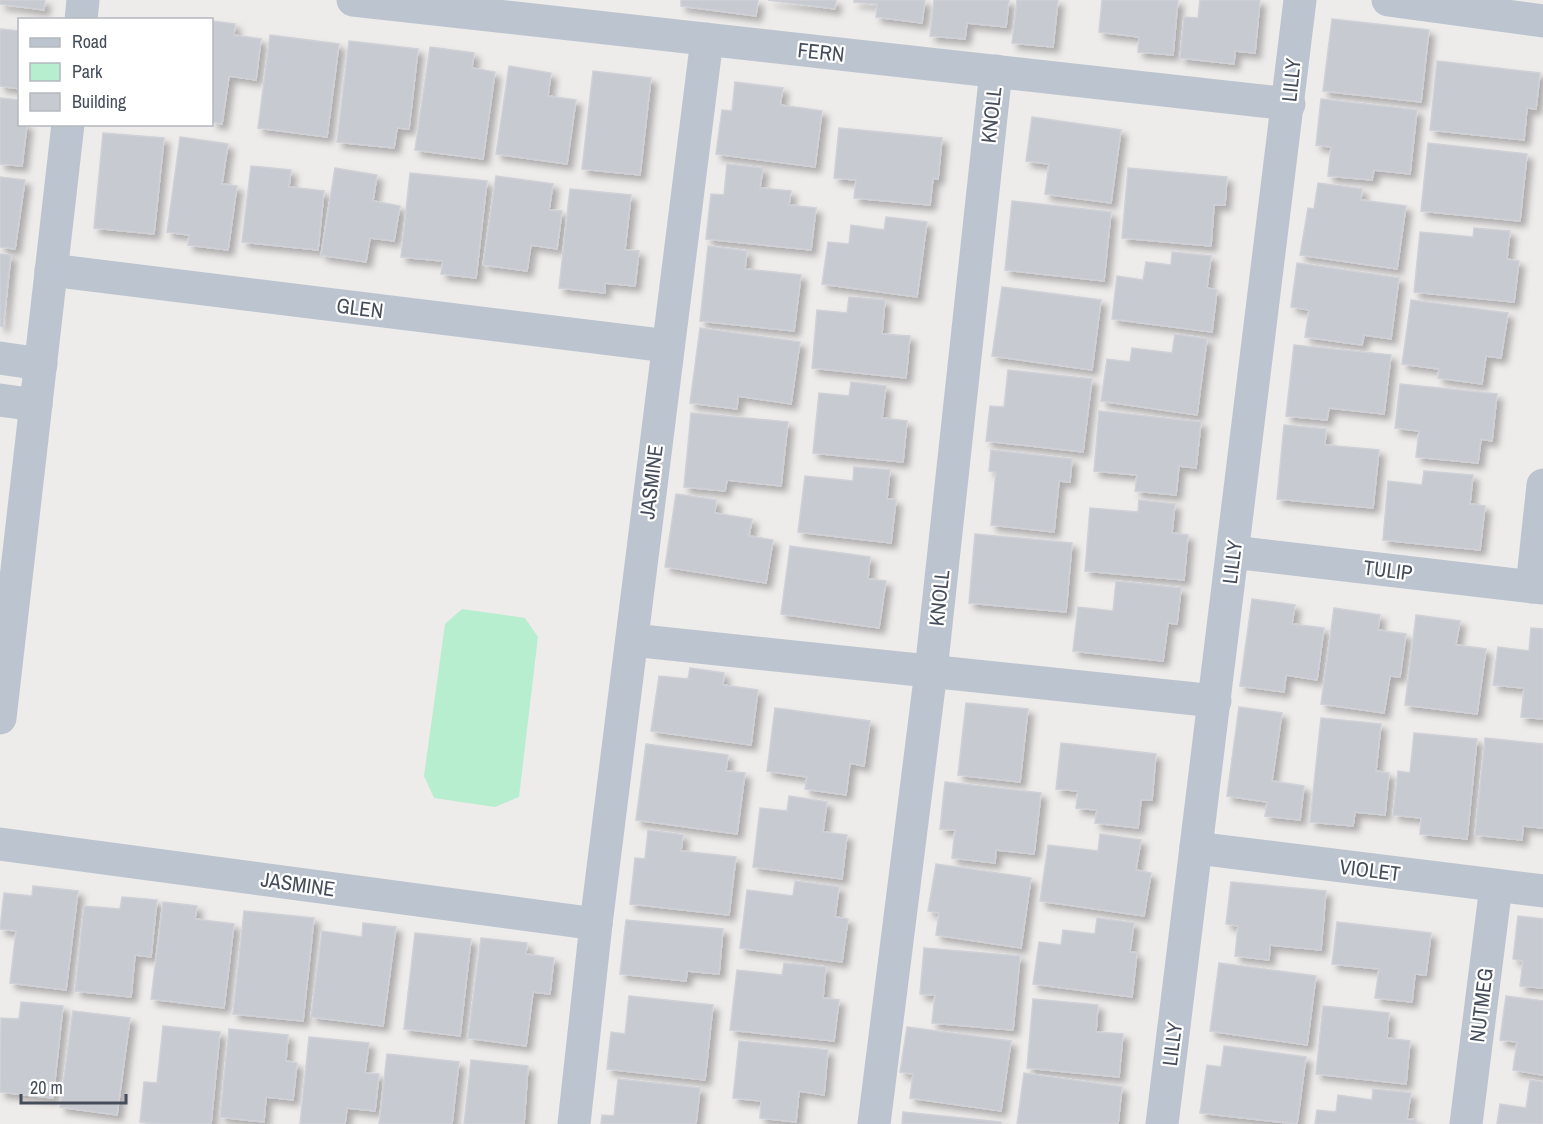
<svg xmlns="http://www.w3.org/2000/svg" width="1543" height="1124" viewBox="0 0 1543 1124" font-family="'Archivo Narrow',sans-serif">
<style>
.green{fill:#b7eed0}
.building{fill:#c8cad1;stroke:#cfd1d7;stroke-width:1.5;filter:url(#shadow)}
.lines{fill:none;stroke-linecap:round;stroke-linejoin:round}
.minor{stroke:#bcc5cf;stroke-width:33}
.labels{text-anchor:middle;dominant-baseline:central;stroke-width:4.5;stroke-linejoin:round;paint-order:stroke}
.street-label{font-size:21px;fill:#444d59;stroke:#fff}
</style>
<defs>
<filter id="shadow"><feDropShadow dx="5.5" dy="5.5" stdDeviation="3" flood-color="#0004"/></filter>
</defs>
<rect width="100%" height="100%" fill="#eeebeb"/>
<polygon class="green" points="462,609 525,618 538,637 519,797 495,807 434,798 424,776 445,624"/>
<g class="building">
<polygon points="0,0 45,0 44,10 0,4"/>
<polygon points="681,0 758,0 756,16 681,6"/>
<polygon points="768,0 836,0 835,9"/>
<polygon points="854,0 925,0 922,23 876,17 877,4 854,2"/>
<polygon points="934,0 1009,0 1006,27 967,23 965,39 930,36"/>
<polygon points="1017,0 1058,0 1053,47 1012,43"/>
<polygon points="1102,0 1178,0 1173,55 1138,52 1139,37 1099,32"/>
<polygon points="1200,0 1260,0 1255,53 1235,51 1234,64 1180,58 1184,17 1198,18"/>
<polygon points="1332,19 1429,30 1421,102 1323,91"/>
<polygon points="212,21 235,24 234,35 261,39 256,80 229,76 222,124 212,122"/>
<polygon points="0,29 20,31 20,89 0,86"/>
<polygon points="270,35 339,44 327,137 258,128"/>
<polygon points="349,41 418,49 409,129 397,128 394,148 337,142"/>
<polygon points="430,47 474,53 472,68 495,72 483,159 415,150"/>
<polygon points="1437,61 1540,73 1536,109 1527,108 1524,140 1430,130"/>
<polygon points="509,66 551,73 548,96 576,100 567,164 496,154"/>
<polygon points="593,71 651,78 640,175 582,169"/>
<polygon points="735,82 783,88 780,105 822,111 815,167 716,154 722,110 732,111"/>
<polygon points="0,98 20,100 20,124 27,124 22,166 0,164"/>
<polygon points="1321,99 1417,110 1410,174 1374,170 1372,180 1328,176 1331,147 1316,145"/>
<polygon points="1032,117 1121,130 1111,203 1045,194 1049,164 1026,161"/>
<polygon points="839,128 942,138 938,179 933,178 930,205 854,198 856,180 834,178"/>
<polygon points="103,133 164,138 154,234 94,228"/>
<polygon points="180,137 228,144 222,184 237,186 228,250 188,245 189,235 167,232"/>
<polygon points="1428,143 1527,154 1520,221 1421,211"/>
<polygon points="727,164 763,168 760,188 791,191 789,205 816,208 811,250 706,239 711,194 724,195"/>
<polygon points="251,166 291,170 289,187 324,191 318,250 242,242"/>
<polygon points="335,168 377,175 373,201 400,206 394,241 370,238 366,262 321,255"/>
<polygon points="1128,168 1227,177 1225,205 1214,205 1211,246 1122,238"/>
<polygon points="410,173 487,181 476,278 441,274 443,261 401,257"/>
<polygon points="496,176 553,184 549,210 562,211 557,249 531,245 527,271 483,265"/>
<polygon points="0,177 25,180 15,249 0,247"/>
<polygon points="1318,183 1362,189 1361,200 1406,206 1397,269 1300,255 1308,208 1314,209"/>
<polygon points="570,189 631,195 625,250 639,251 635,286 605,283 605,293 559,288"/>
<polygon points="1012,201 1111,212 1104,281 1005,270"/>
<polygon points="886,217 927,222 917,297 822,284 828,242 849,244 851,225 884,230"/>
<polygon points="1474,228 1510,231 1507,259 1519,261 1514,302 1414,292 1420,232 1473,237"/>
<polygon points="708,246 747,251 745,269 801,275 794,331 700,321"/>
<polygon points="1172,252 1211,256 1207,288 1217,290 1212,332 1112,319 1117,276 1143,280 1146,262 1171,265"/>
<polygon points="0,254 11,255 3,327 0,326"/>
<polygon points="1297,263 1399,278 1391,339 1364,335 1362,345 1305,337 1309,310 1291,307"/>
<polygon points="1002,287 1101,300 1092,370 992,356"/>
<polygon points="849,297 885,300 882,334 910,336 906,378 812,368 817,310 847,313"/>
<polygon points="1411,300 1508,313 1501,358 1486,356 1482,384 1438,378 1439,369 1402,364"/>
<polygon points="700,328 800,342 791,404 738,396 737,409 690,403"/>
<polygon points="1175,334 1207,339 1197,415 1101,401 1107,359 1130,362 1132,348 1172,353"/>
<polygon points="1294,345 1391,355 1384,414 1329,408 1327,420 1286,416"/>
<polygon points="1008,370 1092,379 1083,452 986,441 990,406 1004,407"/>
<polygon points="851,382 886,386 882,418 907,421 903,462 813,453 819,393 849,396"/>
<polygon points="1400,384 1497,394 1492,441 1481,439 1478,463 1416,457 1419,431 1395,428"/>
<polygon points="1099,411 1201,422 1196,468 1179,466 1176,495 1135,491 1137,475 1094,471"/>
<polygon points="691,413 788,422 781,486 727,480 725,491 684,487"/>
<polygon points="1284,425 1326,429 1325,445 1379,450 1373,508 1277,499"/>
<polygon points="991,450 1072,459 1070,482 1059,481 1054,532 991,525 996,472 989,471"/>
<polygon points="854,467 890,470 887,499 896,500 891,543 798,532 805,476 853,481"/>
<polygon points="1424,471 1473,475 1470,504 1485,506 1480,550 1383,540 1388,481 1422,485"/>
<polygon points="676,494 716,500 715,513 752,519 749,536 773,540 766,583 665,567"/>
<polygon points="1139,500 1175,504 1172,533 1188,535 1184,580 1085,571 1090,508 1138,512"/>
<polygon points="975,534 1072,543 1066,612 969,603"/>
<polygon points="790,546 870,557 868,579 886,581 879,628 781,614"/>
<polygon points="1116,581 1181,588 1177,624 1168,623 1163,661 1073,651 1078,607 1113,611"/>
<polygon points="1252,599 1295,605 1292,624 1324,628 1317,680 1286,675 1284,692 1240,686"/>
<polygon points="1334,608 1380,615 1378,630 1406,634 1400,677 1390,676 1384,713 1321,704"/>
<polygon points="1416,615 1460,621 1456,645 1486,649 1477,714 1405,705"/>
<polygon points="1531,628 1543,629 1543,719 1521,717 1524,688 1493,685 1498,647 1529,651"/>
<polygon points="690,668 724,673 723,685 758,690 751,745 651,731 659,676 688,679"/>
<polygon points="966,703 1028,709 1020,782 958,775"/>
<polygon points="1239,707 1282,713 1272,781 1304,786 1300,820 1265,816 1267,802 1227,796"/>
<polygon points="775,708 870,721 864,766 850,763 846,795 805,789 807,777 767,771"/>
<polygon points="1321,718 1381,724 1376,771 1389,773 1385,815 1355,812 1353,826 1310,822"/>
<polygon points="1414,733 1477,739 1467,839 1420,834 1421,818 1393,815 1398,771 1410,773"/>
<polygon points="1485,738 1543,744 1543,828 1523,826 1522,840 1475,835"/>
<polygon points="1061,743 1156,754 1152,800 1141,800 1138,828 1095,823 1097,810 1076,808 1078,791 1056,789"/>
<polygon points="646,744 728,755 726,771 745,773 737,834 636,820"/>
<polygon points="945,782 1041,793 1034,854 996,850 995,863 952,858 955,830 940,829"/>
<polygon points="789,796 827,802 823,832 847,835 842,879 753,867 760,808 787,811"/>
<polygon points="648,830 683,835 681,851 736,857 729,915 630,904 635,858 645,859"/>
<polygon points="1100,834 1141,840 1136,870 1151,873 1144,916 1040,901 1048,845 1098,851"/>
<polygon points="936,864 1031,878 1021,948 936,935 939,913 928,911"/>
<polygon points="795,881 839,887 835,917 848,919 842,962 740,948 747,890 793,896"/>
<polygon points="1231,882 1326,891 1321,950 1270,945 1269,960 1235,956 1238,926 1226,924"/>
<polygon points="33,886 78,891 66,990 10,983 16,931 0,929 4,893 32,896"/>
<polygon points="122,897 157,900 151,957 135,955 131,997 75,991 84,906 120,909"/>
<polygon points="163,902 197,906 195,919 234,924 224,1008 151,999"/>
<polygon points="244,911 314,918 303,1021 233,1014"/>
<polygon points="1518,916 1543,919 1543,988 1520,986 1523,961 1513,959"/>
<polygon points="1097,918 1134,923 1130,952 1137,953 1132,997 1033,984 1039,942 1061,945 1063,930 1095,934"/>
<polygon points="626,920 723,929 719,974 687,971 686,981 620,974"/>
<polygon points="1337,922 1431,933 1426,975 1415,974 1412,1002 1375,998 1379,969 1332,964"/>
<polygon points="363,923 396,927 383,1026 311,1017 322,931 362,937"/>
<polygon points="415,933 471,939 460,1036 404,1029"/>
<polygon points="481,938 527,943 526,954 554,958 550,994 533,992 526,1046 468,1038"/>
<polygon points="924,948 1020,956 1013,1030 932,1023 935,995 920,994"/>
<polygon points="784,963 826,967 823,998 839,1000 834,1041 730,1030 737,970 782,975"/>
<polygon points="1219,963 1316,976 1307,1045 1210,1031"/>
<polygon points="629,996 713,1005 705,1080 607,1069 611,1032 625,1034"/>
<polygon points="1506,996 1543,1001 1543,1075 1513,1070 1517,1042 1500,1040"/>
<polygon points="1033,999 1098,1005 1096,1032 1123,1034 1119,1077 1027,1068"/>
<polygon points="21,1002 63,1006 53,1098 0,1092 1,1018 19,1019"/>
<polygon points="1323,1006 1389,1013 1387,1038 1410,1041 1406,1084 1316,1074"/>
<polygon points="73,1011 130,1018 117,1115 60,1107"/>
<polygon points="163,1026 220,1032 211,1124 162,1124 140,1122 144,1082 157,1083"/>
<polygon points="907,1027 1011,1041 1001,1111 910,1098 913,1074 900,1072"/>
<polygon points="229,1029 288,1035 286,1061 297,1063 293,1100 266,1097 264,1122 220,1117"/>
<polygon points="309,1037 369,1043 365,1073 379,1074 375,1111 347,1108 345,1124 300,1124"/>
<polygon points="739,1041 828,1050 824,1095 799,1091 796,1122 760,1118 761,1101 733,1098"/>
<polygon points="1224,1046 1306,1057 1297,1124 1200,1113 1207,1065 1221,1067"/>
<polygon points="387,1054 459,1062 452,1124 379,1124"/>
<polygon points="471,1060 528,1066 524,1124 464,1124"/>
<polygon points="1024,1073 1122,1087 1118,1124 1017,1124"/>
<polygon points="618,1079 700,1088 696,1124 601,1124 602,1115 614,1116"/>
<polygon points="1530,1080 1543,1082 1543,1124 1497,1124 1500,1104 1526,1108"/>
<polygon points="1373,1089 1411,1093 1407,1119 1416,1120 1416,1124 1315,1124 1317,1110 1336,1112 1338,1095 1372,1100"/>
<polygon points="903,1112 1001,1122 1001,1124 902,1124"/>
</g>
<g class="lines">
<g class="minor">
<polyline points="353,0 1289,104"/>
<polyline points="1388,0 1543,21"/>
<polyline points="81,20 83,0"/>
<polyline points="51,270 668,346"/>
<polyline points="0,358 41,364"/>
<polyline points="0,400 36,405"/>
<polyline points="1233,552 1543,588"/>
<polyline points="1532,587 1543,485"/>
<polyline points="632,640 1215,701"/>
<polyline points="0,718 68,124"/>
<polyline points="0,844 596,924"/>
<polyline points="1196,848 1543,891"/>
<polyline points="574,1124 596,924 707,39"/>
<polyline points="874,1124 931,671 996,71"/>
<polyline points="1162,1124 1300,0"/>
<polyline points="1466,1124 1496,886"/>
</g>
</g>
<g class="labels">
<g class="street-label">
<text transform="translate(821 52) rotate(6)">FERN</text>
<text transform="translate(1291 80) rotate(-84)">LILLY</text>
<text transform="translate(991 115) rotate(-84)">KNOLL</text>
<text transform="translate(360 308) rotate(7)">GLEN</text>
<text transform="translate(651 482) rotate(-83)">JASMINE</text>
<text transform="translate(1232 562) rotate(-83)">LILLY</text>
<text transform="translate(1388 570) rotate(7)">TULIP</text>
<text transform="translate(939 598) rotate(-84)">KNOLL</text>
<text transform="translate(1370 870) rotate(7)">VIOLET</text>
<text transform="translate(298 884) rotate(8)">JASMINE</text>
<text transform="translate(1481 1005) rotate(-83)">NUTMEG</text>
<text transform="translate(1172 1044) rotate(-83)">LILLY</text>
</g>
</g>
<rect x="18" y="18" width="195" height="108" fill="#ffffff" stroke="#b4b8bd" stroke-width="1.5"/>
<rect x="30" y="38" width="30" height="9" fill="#bcc5cf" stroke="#b4b8bd" stroke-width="1.5"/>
<text x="72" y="48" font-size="18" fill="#444d59">Road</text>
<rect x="30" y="63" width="30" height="18" fill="#b7eed0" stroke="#b4b8bd" stroke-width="1.5"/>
<text x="72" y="78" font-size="18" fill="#444d59">Park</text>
<rect x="30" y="93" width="30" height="18" fill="#c8cad1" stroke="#b4b8bd" stroke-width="1.5"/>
<text x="72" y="108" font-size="18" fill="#444d59">Building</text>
<path d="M21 1094v9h105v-9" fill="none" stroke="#444d59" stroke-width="3"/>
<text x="30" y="1094" font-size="18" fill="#444d59" stroke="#ffffff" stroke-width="4.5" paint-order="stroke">20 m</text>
</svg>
